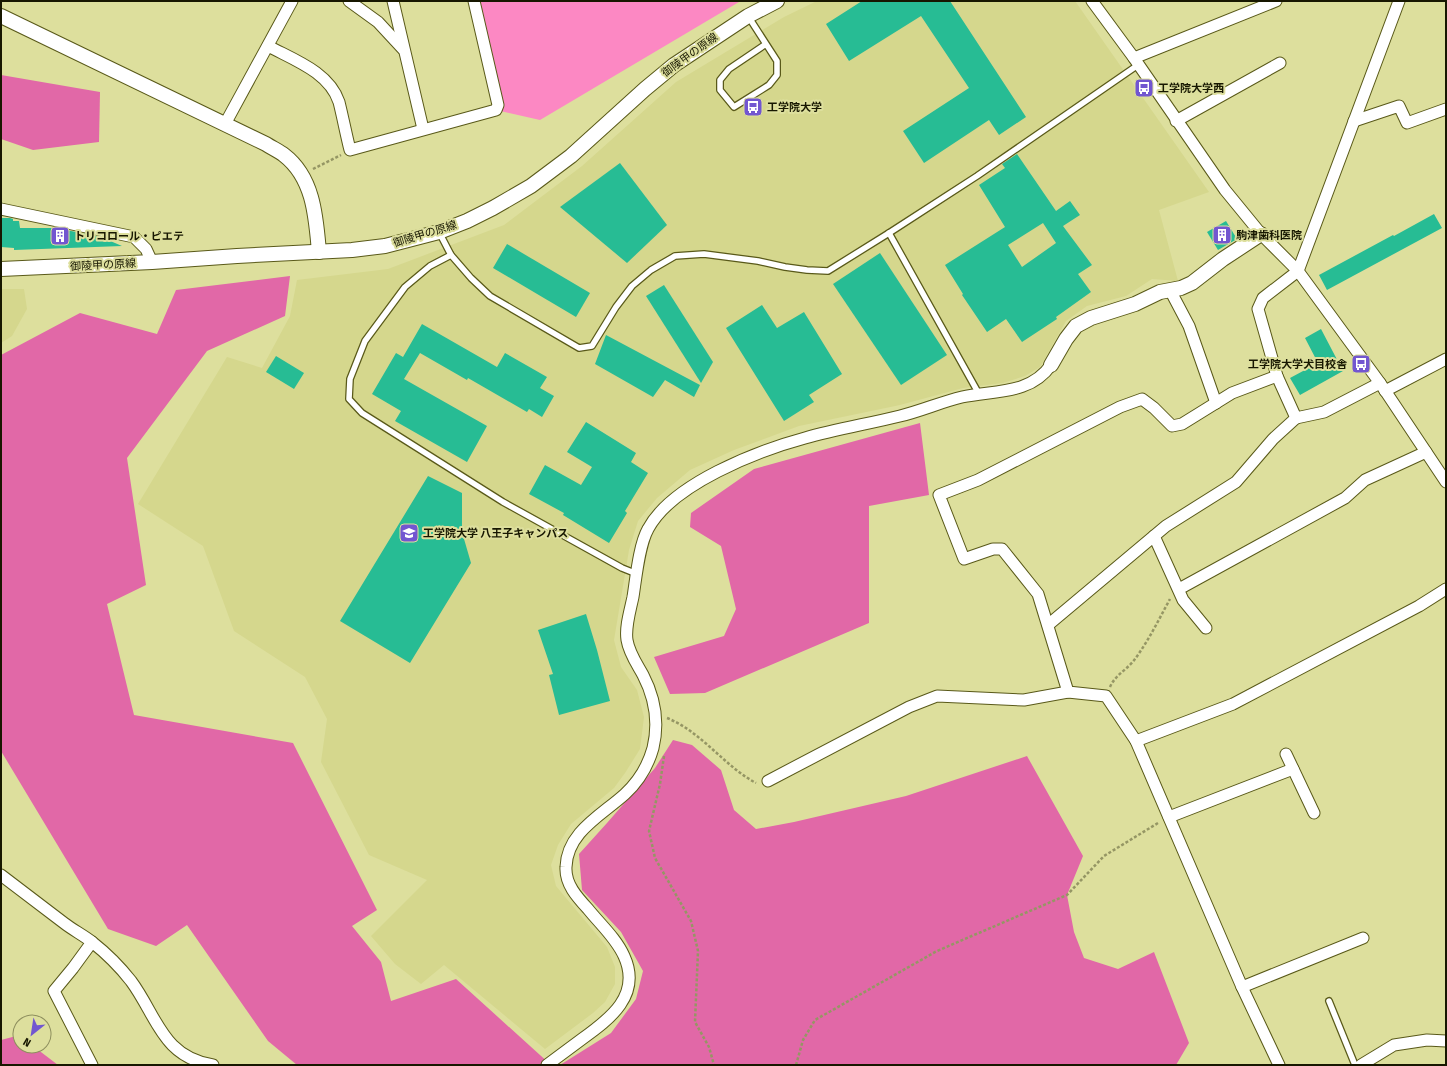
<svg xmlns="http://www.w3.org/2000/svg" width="1447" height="1066" viewBox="0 0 1447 1066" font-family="'Fira Sans Condensed','Noto Sans JP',sans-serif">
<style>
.built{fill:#d5d78d}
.green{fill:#fc88c3}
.forest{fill:#e168a7}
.building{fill:#27bc94;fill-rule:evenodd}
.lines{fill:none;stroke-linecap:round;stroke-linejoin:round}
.service-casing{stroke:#595919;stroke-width:8}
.minor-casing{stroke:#595919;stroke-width:13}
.tertiary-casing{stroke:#595919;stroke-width:16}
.path{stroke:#959664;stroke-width:2.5;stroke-dasharray:3 2;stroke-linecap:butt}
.service{stroke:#fff;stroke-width:5.5}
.minor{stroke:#fff;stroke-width:11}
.tertiary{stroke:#fff;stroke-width:14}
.labels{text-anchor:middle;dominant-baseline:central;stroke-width:4;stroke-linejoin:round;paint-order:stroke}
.street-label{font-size:11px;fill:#171700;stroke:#dddf9d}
.poi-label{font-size:11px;font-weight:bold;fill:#171700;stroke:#dddf9d;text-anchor:start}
</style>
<rect width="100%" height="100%" fill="#dddf9d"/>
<g class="built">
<polygon points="817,1 1075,1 1209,192 1159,210 1178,281 1152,279 1126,296 1087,306 1066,321 1040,367 1025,376 1003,383 963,388 900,405 799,426 734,450 690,470 657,498 638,521 629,550 614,640 621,667 637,690 644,717 640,749 625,773 614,788 571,824 558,845 551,865 556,886 607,947 615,967 615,984 605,1002 593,1013 545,1049 444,965 421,984 395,964 371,936 427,880 369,855 321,762 327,719 305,677 234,631 203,546 138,504 227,357 262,368 290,316 297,280 388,269 504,225 582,166 676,82 784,17"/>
<polygon points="1,289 24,289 27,309 12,336 1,343"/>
</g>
<polygon class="green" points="472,1 739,1 739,2 540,120 496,110"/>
<g class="forest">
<polygon points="1,75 100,92 99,142 33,150 1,139"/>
<polygon points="290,276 285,316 207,351 127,458 146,585 107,604 134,715 293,743 377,910 352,926 381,962 391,1001 456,979 551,1065 297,1065 268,1041 187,925 156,946 108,929 1,751 1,355 80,313 157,334 176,290"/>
<polygon points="920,423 929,495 869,506 869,623 705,693 670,694 654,657 724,636 736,609 721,546 690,527 691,513 754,469"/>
<polygon points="673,740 692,745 721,770 734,810 756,829 794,822 906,796 1027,756 1083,856 1067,895 1074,932 1084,958 1118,969 1154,952 1189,1043 1176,1065 560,1065 611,1033 636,999 643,971 621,932 582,890 579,854 607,823 655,768"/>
<polygon points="20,1035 20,1046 33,1046 58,1065 1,1065 1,1040"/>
</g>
<g class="building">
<polygon points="862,1 950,1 1026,117 999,135 989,120 924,163 903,131 969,88 921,16 849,61 826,24"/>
<path d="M1017 154 1056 211 1070 201 1080 215 1063 226 1092 265 1078 274 1091 292 1056 317 1057 319 1022 342 1006 319 987 332 962 295 963 294 945 265 1005 227 979 185 1005 168 1002 164ZM1043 223 1056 243 1022 267 1008 245Z"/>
<polygon points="620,163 667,225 627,263 560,207"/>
<polygon points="1434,214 1442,228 1327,290 1319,275 1393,235 1394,236"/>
<polygon points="1,218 10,218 13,219 13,221 19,221 20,228 56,228 101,237 122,246 14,250 14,248 1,247"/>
<polygon points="1226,221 1237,239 1218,250 1207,232"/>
<polygon points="507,244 590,293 576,317 493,268"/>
<polygon points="880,253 947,355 901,385 833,284"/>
<polygon points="664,285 713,362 701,383 646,296"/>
<polygon points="762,305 777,328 804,312 842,374 809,395 814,402 784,421 726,328"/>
<polygon points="422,324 497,367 505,353 547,377 540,388 554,396 542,417 529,409 527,412 468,378 467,380 420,353 404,379 487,426 467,462 395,421 401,411 372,394 396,353 403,357"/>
<polygon points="1321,329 1343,371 1300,395 1290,378 1318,363 1305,338"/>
<polygon points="606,335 700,385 694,397 665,380 653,397 595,364"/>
<polygon points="276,356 304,373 294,389 266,372"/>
<polygon points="586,422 636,453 631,462 648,473 625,511 627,513 609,543 563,515 564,513 529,494 545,465 581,485 592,467 567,452"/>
<polygon points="428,476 462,493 462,532 471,563 410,663 340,621"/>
<polygon points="586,614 597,650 610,701 559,715 549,675 553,674 538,630"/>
</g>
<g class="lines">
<g class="service-casing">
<g id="service">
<polyline points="748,16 777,61 777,75 769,85 734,107 720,90 720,80 729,69 766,44"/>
<polyline points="439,232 451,255 471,278 490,296 579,348 592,346 616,307 632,286 651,270 675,256 704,254 758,261 785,267 807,270 828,271 889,233 977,176 1138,65"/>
<polyline points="889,233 979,394"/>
<polyline points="451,255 430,266 405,287 365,341 350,379 349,399 362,413 503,502 622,568 637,574"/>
<polyline points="1329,1001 1355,1065"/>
</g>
</g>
<g class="minor-casing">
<g id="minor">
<polyline points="349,1 378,22 403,49"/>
<polyline points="393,1 423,129"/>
<polyline points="1092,1 1134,58 1225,190 1261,234 1298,271 1380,383 1446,482"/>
<path d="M268 46C294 60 329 72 339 102 343 118 346 134 350 150L496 110 498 105 474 1"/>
<polyline points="1134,58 1276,1"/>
<polyline points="1176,121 1280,63"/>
<polyline points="1354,121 1399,106 1407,123 1446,109"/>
<polyline points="225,124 292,1"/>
<polyline points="1,209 134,237 146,249 152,262"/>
<polyline points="1170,290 1189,326 1216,403"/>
<polyline points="1277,376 1232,393 1182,424 1172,426 1154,408 1142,399 1120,407 978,480 939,495 964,559 993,549 1002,549 1038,594 1068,692 1106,696 1136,741 1242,987 1279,1065"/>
<polyline points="1380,383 1324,412 1296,418 1277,376 1258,309 1263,298 1298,271 1399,1"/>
<polyline points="1385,391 1446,359"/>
<polyline points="1154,536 1183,600 1206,628"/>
<polyline points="1179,589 1345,498 1365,480 1426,452"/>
<polyline points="1048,625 1166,526 1236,482 1273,439 1296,418"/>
<polyline points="1136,741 1233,704 1419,606 1446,589"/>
<polyline points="1286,754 1314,813"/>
<polyline points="768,781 909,707 937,696 1024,700 1068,692"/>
<polyline points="1169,817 1293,769"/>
<path d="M1 875C22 891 43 907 64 923 73 930 83 935 92 942 106 953 120 967 131 981 157 1016 162 1057 213 1065"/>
<polyline points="1242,987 1363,938"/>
<polyline points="92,1065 54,991 73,968 92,942"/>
<path d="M547 1065C559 1056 570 1048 582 1039 610 1019 642 995 624 956 616 938 600 924 588 909 577 897 565 884 566 867 567 832 602 815 625 794 638 782 648 766 653 748 659 723 655 698 643 675 637 664 629 653 627 640 625 627 630 611 633 597 636 578 639 545 648 529 672 484 757 451 805 438 836 429 868 424 900 416 921 411 941 402 962 397 994 390 1030 395 1051 365"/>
<polyline points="1361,1065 1394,1045 1427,1040 1446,1041"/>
</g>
</g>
<g class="tertiary-casing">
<g id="tertiary">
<path d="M1 16 266 144C272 148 279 151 284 155 314 178 316 218 319 252"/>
<polyline points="1,269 152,262 237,256 352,250 385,246 439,232 467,221 493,208 531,186 571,156 645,89 674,65 748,16 777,1"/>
<polyline points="1051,365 1066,339 1076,326 1091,318 1135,304 1160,292 1181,288 1192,283 1223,259 1261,234"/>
</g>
</g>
<g class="path">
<polyline points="313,169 341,155"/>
<path d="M1110 687C1115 675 1128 669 1135 659 1149 640 1159 619 1170 599"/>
<path d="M667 718C702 732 724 766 756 783"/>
<polyline points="664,756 660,784 649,831 655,858 691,921 698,951 695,1022 709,1047 714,1065"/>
<polyline points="796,1065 803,1040 815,1020 937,951 1067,895 1104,856 1158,823"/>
</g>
<use href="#service" class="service"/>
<use href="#minor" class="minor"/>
<use href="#tertiary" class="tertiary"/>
</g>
<defs>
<g id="bus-square" transform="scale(1)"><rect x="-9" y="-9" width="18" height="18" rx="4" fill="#7256d0" stroke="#dddf9d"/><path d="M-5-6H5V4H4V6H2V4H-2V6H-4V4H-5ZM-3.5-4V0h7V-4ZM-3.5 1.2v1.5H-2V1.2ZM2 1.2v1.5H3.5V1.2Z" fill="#fff"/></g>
<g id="building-square" transform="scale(1)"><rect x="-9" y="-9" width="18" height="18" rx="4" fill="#7256d0" stroke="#dddf9d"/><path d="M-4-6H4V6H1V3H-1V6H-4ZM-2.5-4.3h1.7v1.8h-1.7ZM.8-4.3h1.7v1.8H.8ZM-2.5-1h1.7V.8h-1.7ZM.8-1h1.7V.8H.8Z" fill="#fff"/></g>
<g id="university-square" transform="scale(1)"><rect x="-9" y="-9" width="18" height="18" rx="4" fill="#7256d0" stroke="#dddf9d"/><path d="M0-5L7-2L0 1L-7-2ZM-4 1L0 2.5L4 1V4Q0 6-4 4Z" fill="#fff"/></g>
</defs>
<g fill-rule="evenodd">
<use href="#bus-square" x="1144" y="88"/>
<use href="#bus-square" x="753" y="107"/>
<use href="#building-square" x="1222" y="235"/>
<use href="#building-square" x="60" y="236"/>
<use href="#bus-square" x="1361" y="364"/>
<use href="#university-square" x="409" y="533"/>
</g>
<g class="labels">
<g class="street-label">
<text transform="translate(690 55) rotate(-36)">御陵甲の原線</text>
<text transform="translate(425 234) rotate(-17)">御陵甲の原線</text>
<text transform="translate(103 265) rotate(-3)">御陵甲の原線</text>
</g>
<g class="poi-label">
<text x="1158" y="88">工学院大学西</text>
<text x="767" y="107">工学院大学</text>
<text x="1236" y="235">駒津歯科医院</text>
<text x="74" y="236">トリコロール・ピエテ</text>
<text x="1347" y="364" text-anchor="end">工学院大学犬目校舎</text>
<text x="423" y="533">工学院大学 八王子キャンパス</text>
</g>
</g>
<rect width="1447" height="1066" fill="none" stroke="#171700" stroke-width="4"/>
<g transform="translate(32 1034) rotate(210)"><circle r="19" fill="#dddf9d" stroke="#8e8f5e"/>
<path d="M0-3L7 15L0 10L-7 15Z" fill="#7256d0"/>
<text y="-6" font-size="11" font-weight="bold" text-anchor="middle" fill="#171700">N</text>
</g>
</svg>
